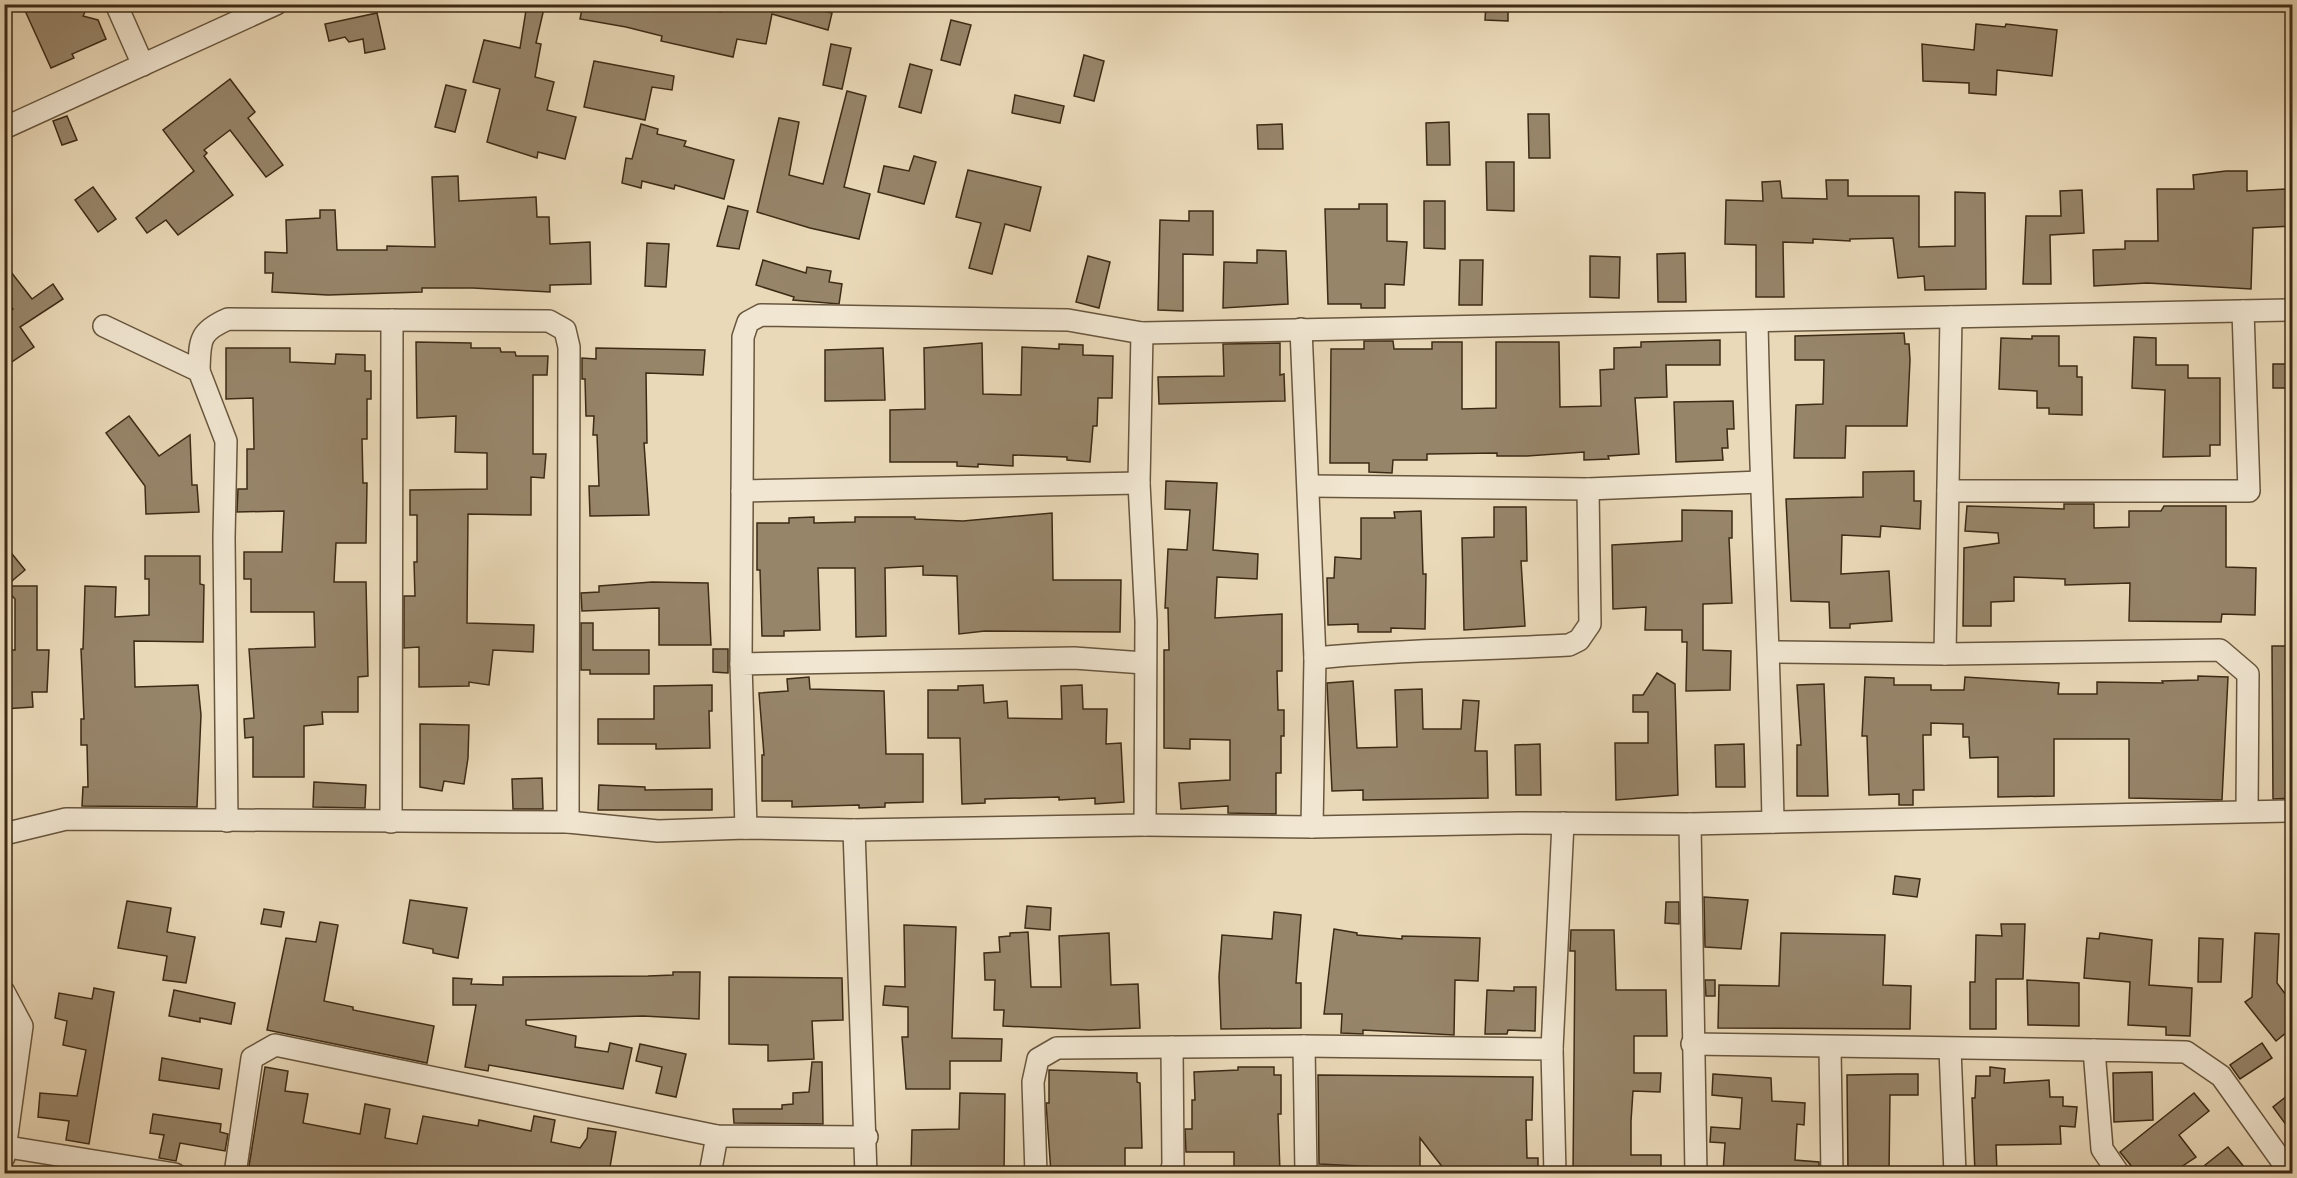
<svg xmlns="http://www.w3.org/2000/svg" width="2297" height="1178" viewBox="0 0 2297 1178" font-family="'IM FELL Double Pica',serif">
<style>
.building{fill:#97856a;stroke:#3d2b15;stroke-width:1.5}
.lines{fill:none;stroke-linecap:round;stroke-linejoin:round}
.street-casing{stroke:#68563e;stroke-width:24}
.street{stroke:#f1e6d1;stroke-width:21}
</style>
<rect width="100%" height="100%" fill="#ead9b8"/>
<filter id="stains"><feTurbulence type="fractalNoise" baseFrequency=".00333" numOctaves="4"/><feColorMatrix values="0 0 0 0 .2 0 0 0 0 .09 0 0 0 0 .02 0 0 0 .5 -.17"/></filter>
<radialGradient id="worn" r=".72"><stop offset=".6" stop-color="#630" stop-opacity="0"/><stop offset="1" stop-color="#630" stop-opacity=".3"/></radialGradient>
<g class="building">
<polygon points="22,4 89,4 83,16 98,20 106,39 72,54 74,58 51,68"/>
<polygon points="527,4 545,4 536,43 541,44 535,77 554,82 547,110 576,117 565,159 538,152 537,158 487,142 500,89 473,82 484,40 520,48"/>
<polygon points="583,4 691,4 721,12 723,4 807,4 806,7 832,13 828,30 772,14 766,44 737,39 733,57 661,41 662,36 626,27 580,19"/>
<polygon points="1486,4 1508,4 1508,21 1485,20"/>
<polygon points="377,13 385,49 365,53 363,39 349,42 345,37 329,41 325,24"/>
<polygon points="951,20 971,25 960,65 941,60"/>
<polygon points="1976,24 2005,27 2006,24 2057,30 2052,76 1997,70 1996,95 1969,93 1969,83 1923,81 1922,44 1974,50"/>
<polygon points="831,44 851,48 842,89 823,85"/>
<polygon points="1084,55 1104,61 1094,101 1074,96"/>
<polygon points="594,61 674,76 672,90 652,87 645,120 584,107"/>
<polygon points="910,64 932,70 921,113 899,107"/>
<polygon points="230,79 255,112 248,118 283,165 266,177 230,130 204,150 207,153 204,156 233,195 178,235 166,220 147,233 136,218 194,171 163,130"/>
<polygon points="446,85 466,90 455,132 435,127"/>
<polygon points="847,91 866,96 844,187 870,194 859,239 810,228 757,212 779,118 799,122 789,175 823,184"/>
<polygon points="1015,95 1064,106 1060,123 1012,113"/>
<polygon points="1528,114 1549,114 1550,158 1529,158"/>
<polygon points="67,116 77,140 62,145 53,121"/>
<polygon points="1449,122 1450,165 1427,165 1426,123"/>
<polygon points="641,124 658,129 657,134 686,141 684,146 734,160 724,199 675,185 674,189 642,181 641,188 622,183 626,158 632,159"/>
<polygon points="1282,124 1283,149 1258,149 1257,125"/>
<polygon points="914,156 936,162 924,204 878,192 884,166 909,171"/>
<polygon points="1486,162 1514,162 1514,211 1487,210"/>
<polygon points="968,170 1041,187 1030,231 1005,224 992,274 969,268 981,223 956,217"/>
<polygon points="2226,171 2247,171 2247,191 2286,189 2287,208 2292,209 2292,226 2253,228 2251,289 2147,283 2094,286 2093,250 2125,249 2125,241 2158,241 2157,189 2194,189 2193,175"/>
<polygon points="458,176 459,201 536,197 537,217 549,217 550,244 590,242 591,284 550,285 550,292 473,288 422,288 422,292 328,295 272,292 273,273 265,273 265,252 287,253 286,220 320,218 320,210 335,210 337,250 387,250 387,246 435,247 432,177"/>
<polygon points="1826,180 1848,180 1848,196 1919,196 1919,247 1955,246 1955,192 1985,193 1986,289 1925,290 1924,276 1898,278 1893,238 1850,239 1850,241 1813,239 1813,243 1783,242 1784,297 1756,297 1756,245 1725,244 1726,200 1763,201 1762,182 1780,181 1782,198 1827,199"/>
<polygon points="93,187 116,219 98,232 75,200"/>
<polygon points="2082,190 2084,233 2050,235 2051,284 2023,284 2026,216 2061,216 2060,191"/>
<polygon points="1424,201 1445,201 1445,249 1424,248"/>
<polygon points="1359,204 1387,204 1387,241 1407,242 1404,285 1385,284 1385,308 1361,308 1361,304 1328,304 1325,209 1359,209"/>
<polygon points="728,206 748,211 739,249 717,246"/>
<polygon points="1189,211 1213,211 1213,255 1183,254 1183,311 1158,310 1160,220 1189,221"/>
<polygon points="647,243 669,244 666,287 645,286"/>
<polygon points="1257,250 1286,251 1288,304 1223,308 1224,262 1257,263"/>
<polygon points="1685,253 1686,302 1658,302 1657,254"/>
<polygon points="1088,256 1110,262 1099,308 1076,302"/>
<polygon points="1590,256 1620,257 1619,298 1590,297"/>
<polygon points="763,260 806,273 807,267 831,271 829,282 842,284 839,304 793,300 794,297 756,285"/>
<polygon points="1460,260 1483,260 1482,305 1459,305"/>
<polygon points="4,263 32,299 53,284 63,299 20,327 34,347 4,367 4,306 9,312 13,309 4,297"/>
<polygon points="1904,333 1905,344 1909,344 1910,360 1907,426 1846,426 1845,458 1794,458 1796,405 1823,404 1824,360 1795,360 1795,336"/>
<polygon points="2032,336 2059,336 2059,366 2077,366 2077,377 2082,377 2082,415 2049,414 2049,408 2037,408 2037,391 1999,389 2001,338 2032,339"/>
<polygon points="2134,337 2156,338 2156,365 2188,365 2188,378 2220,378 2220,445 2210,445 2210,456 2163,457 2165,390 2132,388"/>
<polygon points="1720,340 1720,365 1666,365 1667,397 1635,398 1639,454 1608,456 1609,459 1584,460 1584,452 1527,456 1497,456 1497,453 1427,454 1427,460 1393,460 1392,473 1369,472 1369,463 1330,463 1331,349 1364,349 1364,341 1393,341 1394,349 1432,349 1432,342 1462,342 1462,409 1496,408 1496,342 1559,342 1560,407 1601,406 1600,370 1614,369 1614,348 1641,347 1641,342"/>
<polygon points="416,342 471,343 471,348 500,348 501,352 515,352 516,356 548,356 547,375 533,375 533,454 546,454 544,478 531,477 531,515 468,514 467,623 534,625 533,652 493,650 489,685 469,682 469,686 419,687 419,647 404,648 404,596 415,596 414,562 417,562 417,515 410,515 410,490 487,489 487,453 455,452 456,416 417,418"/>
<polygon points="982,343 983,394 1021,395 1022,347 1059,349 1059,344 1083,345 1083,355 1113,356 1112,398 1098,398 1097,426 1093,426 1090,462 1067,460 1067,457 1013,455 1013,466 978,464 978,467 957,466 957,462 890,462 890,410 925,409 924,348"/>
<polygon points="1280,343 1280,375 1284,374 1285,401 1159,404 1158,377 1224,376 1223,344"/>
<polygon points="226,348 290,348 290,362 335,364 336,354 365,355 365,371 371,371 371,399 367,399 367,439 362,439 363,483 367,483 366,543 336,543 334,582 366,582 368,676 358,677 358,712 322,712 323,724 304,726 304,777 253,777 253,737 245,738 244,719 254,718 249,649 315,647 314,612 251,612 251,579 244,579 244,552 282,552 284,511 237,512 238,489 247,489 247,449 254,449 253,398 226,399"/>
<polygon points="596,348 705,350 703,375 646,373 647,443 644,443 649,515 590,516 589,486 599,486 597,435 593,435 594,416 586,416 585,379 582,379 582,358 596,359"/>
<polygon points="883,348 885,400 825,401 825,350"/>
<rect x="2273" y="364" width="19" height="24"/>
<polygon points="1733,401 1734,429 1727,429 1728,448 1722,448 1723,460 1676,462 1674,402"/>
<polygon points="129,416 159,456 190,435 192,485 197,485 199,512 146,514 145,486 106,433"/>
<polygon points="1914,471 1914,501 1921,501 1920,529 1881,526 1880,537 1842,535 1841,574 1889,571 1892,621 1850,624 1850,628 1830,628 1829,602 1791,601 1786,499 1863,497 1863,472"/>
<polygon points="1166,481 1217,483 1213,550 1258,554 1257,579 1217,577 1215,618 1282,614 1282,671 1277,671 1278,710 1284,710 1284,736 1281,736 1281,773 1276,773 1276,814 1228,813 1228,806 1181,809 1179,783 1230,780 1230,740 1190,739 1190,749 1164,748 1164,650 1169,650 1168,608 1165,608 1168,549 1187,550 1190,510 1165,509"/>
<polygon points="2064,504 2094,504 2094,528 2129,527 2129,511 2161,511 2164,506 2226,506 2226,567 2256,568 2255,615 2222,614 2221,622 2129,621 2130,583 2065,585 2065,579 2014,577 2014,601 1991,602 1991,626 1963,626 1964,548 1999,543 1998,533 1965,531 1967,506 2064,509"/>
<polygon points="1494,507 1526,507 1527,561 1521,561 1525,626 1464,630 1462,538 1494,537"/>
<polygon points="1682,510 1732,511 1732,538 1729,538 1732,603 1703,604 1703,650 1731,651 1730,690 1686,691 1687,642 1682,642 1682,630 1645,630 1646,607 1613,609 1612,545 1682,541"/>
<polygon points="1421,511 1423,574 1426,574 1425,629 1391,628 1391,632 1358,632 1358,624 1328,625 1327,578 1334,578 1335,557 1361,559 1361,518 1395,518 1394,512"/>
<polygon points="1052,513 1053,580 1121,580 1120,632 985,631 959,634 957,576 923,575 923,566 885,568 886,636 856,637 855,568 818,568 820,630 784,631 784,636 762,636 760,570 757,570 757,523 789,523 789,518 814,517 814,523 855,522 855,517 915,517 915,519 963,521"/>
<polygon points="4,544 25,570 6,586 37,586 37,650 49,650 47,692 32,692 33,707 4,709 4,650 15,650 15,599 4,587"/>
<polygon points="145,556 200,556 200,584 204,585 203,642 134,641 135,687 198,685 201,715 197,807 82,806 83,787 88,787 87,745 81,745 81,719 84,719 81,649 83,649 85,586 116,587 115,617 149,615 149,579 145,579"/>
<polygon points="652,582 708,583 711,645 659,645 659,608 582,611 581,593 599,592 599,586"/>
<polygon points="581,623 593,623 593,650 649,650 649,674 590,674 590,670 581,670"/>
<polygon points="2272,646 2292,646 2292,798 2273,799"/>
<polygon points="713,649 728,649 728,673 713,672"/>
<polygon points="1657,673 1675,684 1678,795 1616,800 1615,743 1648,743 1648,712 1633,712 1633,695 1643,695"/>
<polygon points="2198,676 2228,677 2222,800 2129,798 2129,739 2054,739 2054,796 1998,797 1998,757 1970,758 1969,737 1963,737 1963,724 1931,723 1931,735 1923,735 1924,790 1913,790 1913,805 1899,805 1899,794 1869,795 1867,736 1862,736 1865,677 1894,678 1894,685 1931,685 1931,690 1964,690 1965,677 2059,683 2058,694 2097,694 2097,682 2163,683 2162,681 2198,680"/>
<polygon points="809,677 810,689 884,691 886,754 923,754 923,802 885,803 885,807 859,808 859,805 792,807 792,801 762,801 762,755 764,755 759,693 788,691 787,679"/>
<polygon points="1353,681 1357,748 1397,747 1395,690 1422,689 1423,729 1461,729 1463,700 1479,701 1475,751 1487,751 1488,798 1363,800 1363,790 1332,791 1327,683"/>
<polygon points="1824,684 1828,796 1797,796 1797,745 1801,745 1797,685"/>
<polygon points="712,685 712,711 709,711 710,748 656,749 656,744 598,744 598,719 654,719 654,686"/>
<polygon points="983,685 984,703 1007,701 1008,718 1062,719 1061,686 1082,685 1083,709 1107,709 1106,744 1121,743 1124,802 1095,804 1095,798 1059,800 1059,797 985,799 985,803 962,804 960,738 928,738 928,690 958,690 958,686"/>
<polygon points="420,724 469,725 468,758 464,784 444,781 442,791 420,787"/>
<polygon points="1540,744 1541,795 1516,795 1515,745"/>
<polygon points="1744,744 1745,787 1716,787 1715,745"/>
<polygon points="542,778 543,809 513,809 512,779"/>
<polygon points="314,782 366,785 365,808 313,807"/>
<polygon points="599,785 645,787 645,790 712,789 712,810 598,810"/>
<polygon points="1895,876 1920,879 1917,897 1893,894"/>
<polygon points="1704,897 1748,900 1741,949 1705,947"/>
<polygon points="410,900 467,908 458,958 433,953 433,949 403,943"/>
<polygon points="127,901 171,908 167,932 195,937 186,983 163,980 167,956 118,948"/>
<polygon points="1666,902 1679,902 1679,924 1665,923"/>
<polygon points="1027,906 1051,908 1050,930 1025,928"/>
<polygon points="264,909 284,912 281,927 261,924"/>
<polygon points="1274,912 1301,915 1296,983 1301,983 1301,1028 1221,1029 1219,977 1222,935 1272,939"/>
<polygon points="320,922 338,925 324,1001 353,1007 353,1010 434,1026 427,1063 267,1030 286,938 316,942"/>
<polygon points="2001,924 2025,924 2023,979 1996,979 1996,1029 1970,1029 1970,982 1975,982 1976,935 2002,936"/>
<polygon points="904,925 956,927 952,1038 1002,1039 1001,1061 950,1061 950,1089 906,1089 902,1037 908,1037 908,1007 883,1005 885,986 905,987"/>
<polygon points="1334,929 1357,933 1357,935 1402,939 1402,936 1480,938 1478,981 1455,980 1454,1035 1363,1030 1363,1034 1341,1033 1342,1014 1324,1014"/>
<polygon points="1571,930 1614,930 1616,990 1666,990 1667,1036 1634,1036 1634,1073 1661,1073 1660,1092 1633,1091 1631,1121 1631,1155 1661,1155 1661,1173 1573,1173 1575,951 1570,951"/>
<polygon points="1028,932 1031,987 1061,987 1059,936 1109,933 1111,985 1138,984 1140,1028 1089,1030 1003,1026 1004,1010 994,1010 995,980 985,980 984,953 1000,952 999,937 1010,936 1010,933"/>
<polygon points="1781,933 1885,935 1883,985 1911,986 1910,1029 1718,1028 1719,985 1779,986"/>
<polygon points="2100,933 2152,940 2149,985 2192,988 2190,1036 2166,1035 2166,1027 2128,1025 2130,982 2084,978 2087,938 2099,939"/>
<polygon points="2255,933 2279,934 2277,983 2292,1003 2292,1012 2286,1017 2292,1028 2276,1041 2245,1002 2252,997"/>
<polygon points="2199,938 2223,939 2221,982 2198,982"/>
<polygon points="673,972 700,972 699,1019 643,1016 526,1020 526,1025 576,1036 575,1047 608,1052 610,1043 632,1048 623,1089 489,1065 488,1071 465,1067 476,1005 453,1005 453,978 472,979 471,984 503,985 503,977 648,976 673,975"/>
<polygon points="729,977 842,978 843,1020 812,1021 814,1059 768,1061 768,1045 729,1044"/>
<polygon points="1705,980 1715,980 1715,996 1706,996"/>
<polygon points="2027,980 2079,983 2079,1026 2028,1025"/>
<polygon points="1514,987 1536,987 1535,1031 1508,1030 1507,1034 1485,1034 1487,990 1514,991"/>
<polygon points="94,988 114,992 89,1144 66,1140 69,1121 38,1117 40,1093 77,1096 86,1050 63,1045 67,1021 55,1018 59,993 92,999"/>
<polygon points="174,990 235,1003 231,1024 200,1018 200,1022 169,1016"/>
<polygon points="2262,1043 2272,1058 2240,1079 2230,1065"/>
<polygon points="640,1044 686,1054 676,1097 656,1093 662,1067 636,1061"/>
<polygon points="162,1058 222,1069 219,1089 159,1080"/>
<polygon points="812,1062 822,1062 823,1124 734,1123 733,1109 782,1109 782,1105 793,1104 793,1093 809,1092"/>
<polygon points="265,1067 288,1071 285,1091 308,1094 303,1123 360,1134 365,1104 390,1109 385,1138 417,1144 423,1116 478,1126 479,1120 531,1131 534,1116 555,1120 551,1142 580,1148 587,1138 588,1128 616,1132 609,1173 272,1173 273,1170 249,1166"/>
<polygon points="1238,1067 1274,1067 1274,1075 1281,1075 1281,1114 1278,1114 1280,1173 1234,1173 1234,1152 1186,1152 1185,1129 1192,1129 1192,1100 1195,1100 1194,1072 1238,1070"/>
<polygon points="1990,1067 2005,1069 2004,1083 2049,1080 2050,1097 2063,1097 2063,1106 2077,1107 2075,1127 2060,1126 2061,1144 1996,1145 1997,1172 1975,1173 1972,1098 1975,1098 1976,1076 1990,1076"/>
<polygon points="1049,1070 1137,1073 1137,1082 1140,1083 1142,1148 1125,1148 1125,1173 1051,1173 1046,1103 1049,1103"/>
<polygon points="2152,1072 2153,1120 2114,1122 2113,1073"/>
<polygon points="1713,1074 1771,1078 1772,1101 1805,1103 1804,1125 1797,1124 1795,1160 1819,1162 1819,1173 1723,1173 1725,1143 1710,1142 1711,1127 1740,1129 1742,1098 1712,1095"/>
<polygon points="1898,1074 1918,1074 1918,1095 1890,1095 1889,1173 1848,1173 1847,1075"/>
<polygon points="1318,1075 1533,1077 1532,1120 1526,1120 1527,1158 1538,1158 1538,1173 1447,1173 1420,1138 1420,1169 1319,1164"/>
<polygon points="2292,1092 2292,1133 2273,1107"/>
<polygon points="960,1093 1005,1094 1004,1173 911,1173 912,1130 959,1129"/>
<polygon points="2194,1093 2209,1111 2179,1135 2196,1157 2172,1173 2137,1173 2120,1152"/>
<polygon points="153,1114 221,1124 220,1132 228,1134 225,1151 180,1143 176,1161 159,1158 164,1135 150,1133"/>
<polygon points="2228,1147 2249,1173 2212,1173 2205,1165"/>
</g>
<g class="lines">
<g class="street-casing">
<g id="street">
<polyline points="116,4 143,65"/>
<polyline points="4,128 276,4"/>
<path d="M1757 321C1760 488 1770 655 1773 822"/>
<polyline points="104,326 199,371 226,441 224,538 227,821"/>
<polyline points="1301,329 1315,658 1312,827"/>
<path d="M199 371C200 341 198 332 228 319L549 321 565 330 569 347 568 822"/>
<polyline points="1309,486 1588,489 1760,482"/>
<polyline points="742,491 1139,483"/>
<polyline points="1948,491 2249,491 2243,311"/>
<polyline points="1770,652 1945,654 2220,650 2248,674 2247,811"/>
<polyline points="1945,654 1951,317"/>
<path d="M1315 658C1400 649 1484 650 1569 645L1579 640 1590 624 1588 489"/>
<polyline points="741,664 743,337 748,322 761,315 1068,320 1142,333 2292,310"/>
<polyline points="391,822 392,320"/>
<polyline points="1690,824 1696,1174"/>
<polyline points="1145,825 1312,827 1519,823 1690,824 2292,811"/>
<polyline points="746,828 741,664 1074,658 1144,663"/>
<polyline points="854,830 866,1174"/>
<polyline points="4,834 66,819 568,822 658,831 746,828 854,830 1145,825 1146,621 1139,483 1142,333"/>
<polyline points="4,992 22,1026 4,1157"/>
<polyline points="1692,1044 2094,1050"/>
<polyline points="1304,1046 1306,1174"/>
<polyline points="1830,1048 1832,1174"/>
<polyline points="1552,1049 1563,823"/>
<polyline points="1950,1049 1955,1174"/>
<polyline points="8,1147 175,1174"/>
<polyline points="235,1174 252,1058 275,1045 717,1136 867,1137"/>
<polyline points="710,1174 717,1136"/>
<polyline points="1036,1174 1033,1082 1038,1059 1057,1048 1304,1046 1552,1049 1555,1174"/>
<polyline points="1170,1174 1173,1165 1172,1047"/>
<polyline points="2119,1174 2102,1149 2094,1050 2186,1052 2221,1076 2291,1174"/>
</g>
</g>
<use href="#street" class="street"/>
</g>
<rect width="2297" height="1178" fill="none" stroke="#ead9b8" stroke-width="24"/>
<rect x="6" y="6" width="2285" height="1166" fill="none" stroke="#3d2b15" stroke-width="3"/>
<rect x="12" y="12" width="2273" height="1154" fill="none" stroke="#3d2b15" stroke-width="1.5"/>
<rect width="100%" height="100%" filter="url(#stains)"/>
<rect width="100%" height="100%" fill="url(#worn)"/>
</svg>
